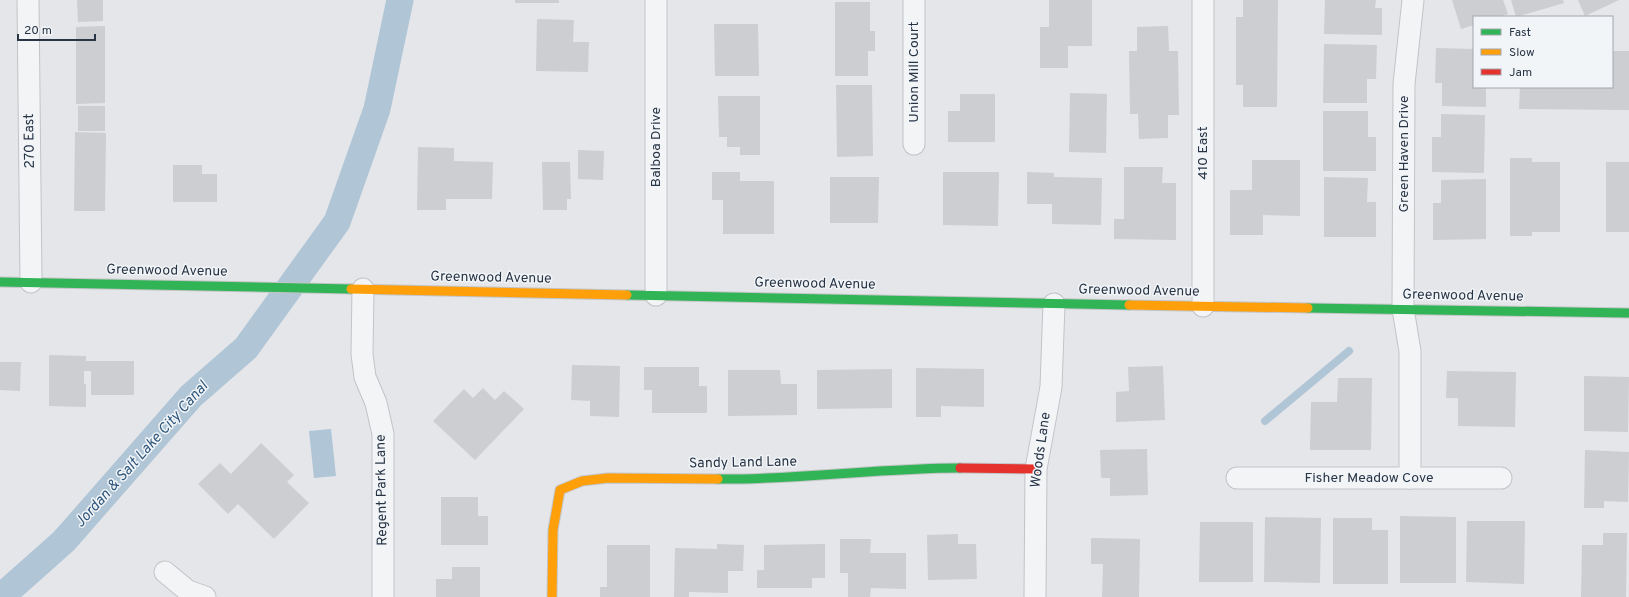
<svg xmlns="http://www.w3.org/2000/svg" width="1629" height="597" viewBox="0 0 1629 597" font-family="Overpass,sans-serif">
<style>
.water{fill:#b0c5d6}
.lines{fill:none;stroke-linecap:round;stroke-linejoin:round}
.stream{stroke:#b0c5d6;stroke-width:8}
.canal{stroke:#b0c5d6;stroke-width:27}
.building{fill:#ccced1}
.street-casing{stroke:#c2c4c7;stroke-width:23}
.fast-casing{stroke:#c2c4c7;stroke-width:11}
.slow-casing{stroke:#c2c4c7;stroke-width:11}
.jam-casing{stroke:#c2c4c7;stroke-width:11}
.street{stroke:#f3f4f6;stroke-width:21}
.fast{stroke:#30b455;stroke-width:9}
.slow{stroke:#ff9f0a;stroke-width:9}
.jam{stroke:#e5322d;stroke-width:9}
.labels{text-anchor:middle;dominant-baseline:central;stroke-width:3;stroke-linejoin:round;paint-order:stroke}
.street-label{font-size:14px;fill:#283545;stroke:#f2f5f8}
.water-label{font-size:15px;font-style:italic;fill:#2f577c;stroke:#f2f5f8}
</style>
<rect width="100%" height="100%" fill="#e4e6e9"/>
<polygon class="water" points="331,429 336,476 314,478 309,431"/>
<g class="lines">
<polyline class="stream" points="1265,421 1349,351"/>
<polyline class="canal" points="1,597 64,541 191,396 246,348 337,222 377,109 400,0"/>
</g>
<g class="building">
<polygon points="77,0 103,0 103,21 78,22"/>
<rect x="515" y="0" width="44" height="3"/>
<polygon points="1049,0 1092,0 1092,46 1068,46 1068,68 1040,68 1040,27 1049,27"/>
<polygon points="1243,0 1278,0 1277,107 1243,107 1243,85 1236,85 1236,17 1243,17"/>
<polygon points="1325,0 1376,0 1375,8 1382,8 1382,35 1324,34"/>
<polygon points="1452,0 1503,0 1508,14 1500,17 1474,17 1474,25 1461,29"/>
<polygon points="1511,0 1563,0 1564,3 1516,17"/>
<polygon points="1578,0 1619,0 1585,16"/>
<polygon points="835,2 870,2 870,31 875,31 875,51 868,51 868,76 835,76"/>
<polygon points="537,19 574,20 573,42 589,42 588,72 536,71"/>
<polygon points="714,24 758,24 759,76 715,76"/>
<polygon points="105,26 105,103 76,104 76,27"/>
<polygon points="1168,26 1169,51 1178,51 1179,115 1168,115 1168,138 1139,139 1138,114 1130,114 1129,51 1137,51 1137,27"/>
<polygon points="1324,44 1377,45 1376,79 1367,79 1367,103 1323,103"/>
<polygon points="1436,48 1474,49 1474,87 1486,87 1486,107 1442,106 1442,83 1435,83"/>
<polygon points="1612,51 1629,51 1629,110 1519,109 1520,87 1612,87"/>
<polygon points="836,85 872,85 873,156 837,157"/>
<polygon points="1070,93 1107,94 1106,153 1069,152"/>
<polygon points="960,94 995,94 995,142 948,142 948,111 960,111"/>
<polygon points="718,96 760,96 760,155 740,155 740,147 727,147 727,137 719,137"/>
<rect x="78" y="106" width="27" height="25"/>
<polygon points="1323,111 1368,111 1368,137 1376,137 1376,171 1323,171"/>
<polygon points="1441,114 1485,115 1484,173 1432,172 1432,137 1441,137"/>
<polygon points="75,132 106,133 105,211 74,211"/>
<polygon points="418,147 454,148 454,161 493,162 492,199 446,199 446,210 417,210"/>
<polygon points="578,150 604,151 603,180 578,179"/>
<polygon points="1510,158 1532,158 1532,162 1560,162 1560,232 1532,232 1532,236 1510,236"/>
<polygon points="1252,160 1300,160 1300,216 1263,215 1263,235 1230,235 1230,190 1252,190"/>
<polygon points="542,162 570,162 571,199 567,199 567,210 543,210"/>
<rect x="1606" y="162" width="23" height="70"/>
<polygon points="173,165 202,165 202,174 217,174 217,202 173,202"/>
<polygon points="1124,167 1163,167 1162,183 1176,183 1176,240 1114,239 1114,219 1124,219"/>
<polygon points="712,172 740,172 740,181 774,181 774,234 723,234 723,200 712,200"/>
<polygon points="943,172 999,172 998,226 943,225"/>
<polygon points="1027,172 1054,173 1054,177 1102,178 1101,225 1052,224 1052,204 1027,204"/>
<polygon points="830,177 879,177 878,223 830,223"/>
<polygon points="1324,177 1368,178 1367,202 1376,202 1376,237 1324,237"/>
<polygon points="1486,179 1486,239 1433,240 1433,203 1441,203 1441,180"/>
<polygon points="49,355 86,356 86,361 134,361 134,395 91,395 91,371 84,371 84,384 86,384 86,407 49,406"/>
<polygon points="0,362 21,362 20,391 0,390"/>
<polygon points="572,365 620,366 619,417 590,416 590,401 571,400"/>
<polygon points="1163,366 1165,420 1116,422 1116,392 1129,391 1128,367"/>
<polygon points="644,367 699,367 699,386 707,386 707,413 652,413 652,390 644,390"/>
<polygon points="916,368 984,369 984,407 941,406 941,417 916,417"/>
<polygon points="892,369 892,408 817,409 817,370"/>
<polygon points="728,370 780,370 781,384 797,384 797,415 728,416"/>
<polygon points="1447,371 1516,372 1515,427 1458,426 1458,398 1446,398"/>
<polygon points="1584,376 1629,377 1628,432 1584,431"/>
<polygon points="1338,378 1372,378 1371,450 1310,450 1311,402 1337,402"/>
<polygon points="483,388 495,400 504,391 524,409 475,460 433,421 464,389 473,398"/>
<polygon points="261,443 294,475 287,482 309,503 274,539 238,504 228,514 198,484 220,463 231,474"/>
<polygon points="1147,449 1148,495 1110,496 1110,478 1101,478 1100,450"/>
<polygon points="1585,450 1629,452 1628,502 1604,501 1604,508 1584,508"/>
<polygon points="441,497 478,497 478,516 488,516 488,545 441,545"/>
<polygon points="1400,516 1456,517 1456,583 1400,583"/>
<polygon points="1265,517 1321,518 1320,583 1264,582"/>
<polygon points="1333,518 1372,518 1372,530 1388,530 1388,584 1333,584"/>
<polygon points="1467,521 1525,521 1524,584 1466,582"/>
<polygon points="1200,522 1253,522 1253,582 1199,582"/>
<polygon points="1603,533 1627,533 1626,597 1581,597 1582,545 1603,545"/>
<polygon points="958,534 958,544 976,544 977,579 928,580 927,535"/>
<polygon points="1091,538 1140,539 1139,597 1102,597 1103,564 1091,564"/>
<polygon points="840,539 871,539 870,553 906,553 906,589 871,588 870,597 848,597 848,573 840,573"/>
<polygon points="717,544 744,545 743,571 728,571 728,593 689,592 689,597 674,597 675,548 717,549"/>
<polygon points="825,544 825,578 812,578 812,588 757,588 757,570 764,570 764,545"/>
<polygon points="607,545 650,545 650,597 600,597 600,587 607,587"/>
<polygon points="452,567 480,567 480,597 436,597 436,579 452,579"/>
</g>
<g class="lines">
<g class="street-casing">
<g id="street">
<polyline points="28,0 31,282"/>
<polyline points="656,0 656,295"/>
<polyline points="1203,0 1203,306"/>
<polyline points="914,144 914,0"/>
<polyline points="363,289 362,354 365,377 376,403 383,434 383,597"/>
<polyline points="1237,478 1501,478"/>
<polyline points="1410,478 1410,351 1403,309 1404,84 1413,0"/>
<polyline points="165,572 188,591 205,597"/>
<polyline points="1035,597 1036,469 1051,387 1054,304"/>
</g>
</g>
<g class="fast-casing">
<g id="fast">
<polyline points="0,282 351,289"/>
<polyline points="627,295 1129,305"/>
<polyline points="1308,308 1629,313"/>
<path d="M718 479C799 480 879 468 960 468"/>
</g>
</g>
<g class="slow-casing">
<g id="slow">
<polyline points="351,289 627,295"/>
<polyline points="1129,305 1308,308"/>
<polyline points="552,597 553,530 560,490 582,481 608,478 718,479"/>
</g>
</g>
<g class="jam-casing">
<polyline id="jam" points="960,468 1036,469"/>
</g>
<use href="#street" class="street"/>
<use href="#fast" class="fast"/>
<use href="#slow" class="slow"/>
<use href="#jam" class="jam"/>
</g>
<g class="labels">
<g class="street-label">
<text transform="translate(914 72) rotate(-90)">Union Mill Court</text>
<text transform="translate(30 141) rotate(-91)">270 East</text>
<text transform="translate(656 147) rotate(-90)">Balboa Drive</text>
<text transform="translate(1203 153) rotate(-90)">410 East</text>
<text transform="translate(1404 154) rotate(-90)">Green Haven Drive</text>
<text transform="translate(167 271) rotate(1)">Greenwood Avenue</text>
<text transform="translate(491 278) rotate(1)">Greenwood Avenue</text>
<text transform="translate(815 284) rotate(1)">Greenwood Avenue</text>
<text transform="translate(1139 291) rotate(1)">Greenwood Avenue</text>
<text transform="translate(1463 296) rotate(1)">Greenwood Avenue</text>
<text transform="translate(1041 450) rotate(-82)">Woods Lane</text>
<text transform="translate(743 463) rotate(-1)">Sandy Land Lane</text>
<text x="1369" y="478">Fisher Meadow Cove</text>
<text transform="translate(382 490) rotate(-91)">Regent Park Lane</text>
</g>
<g class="water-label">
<text transform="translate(142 455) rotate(-48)">Jordan &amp; Salt Lake City Canal</text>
</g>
</g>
<rect x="1473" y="16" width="140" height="72" fill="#f2f5f8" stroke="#a1a8b0"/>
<rect x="1481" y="29" width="20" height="6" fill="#30b455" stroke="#a1a8b0"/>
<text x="1509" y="36" font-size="12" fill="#283545">Fast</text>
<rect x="1481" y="49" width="20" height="6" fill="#ff9f0a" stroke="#a1a8b0"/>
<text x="1509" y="56" font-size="12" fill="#283545">Slow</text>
<rect x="1481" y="69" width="20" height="6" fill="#e5322d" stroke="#a1a8b0"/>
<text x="1509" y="76" font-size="12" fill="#283545">Jam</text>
<path d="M18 34v6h77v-6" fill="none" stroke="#283545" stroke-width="2"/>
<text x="24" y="34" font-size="12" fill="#283545" stroke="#f2f5f8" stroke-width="3" paint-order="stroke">20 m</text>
</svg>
